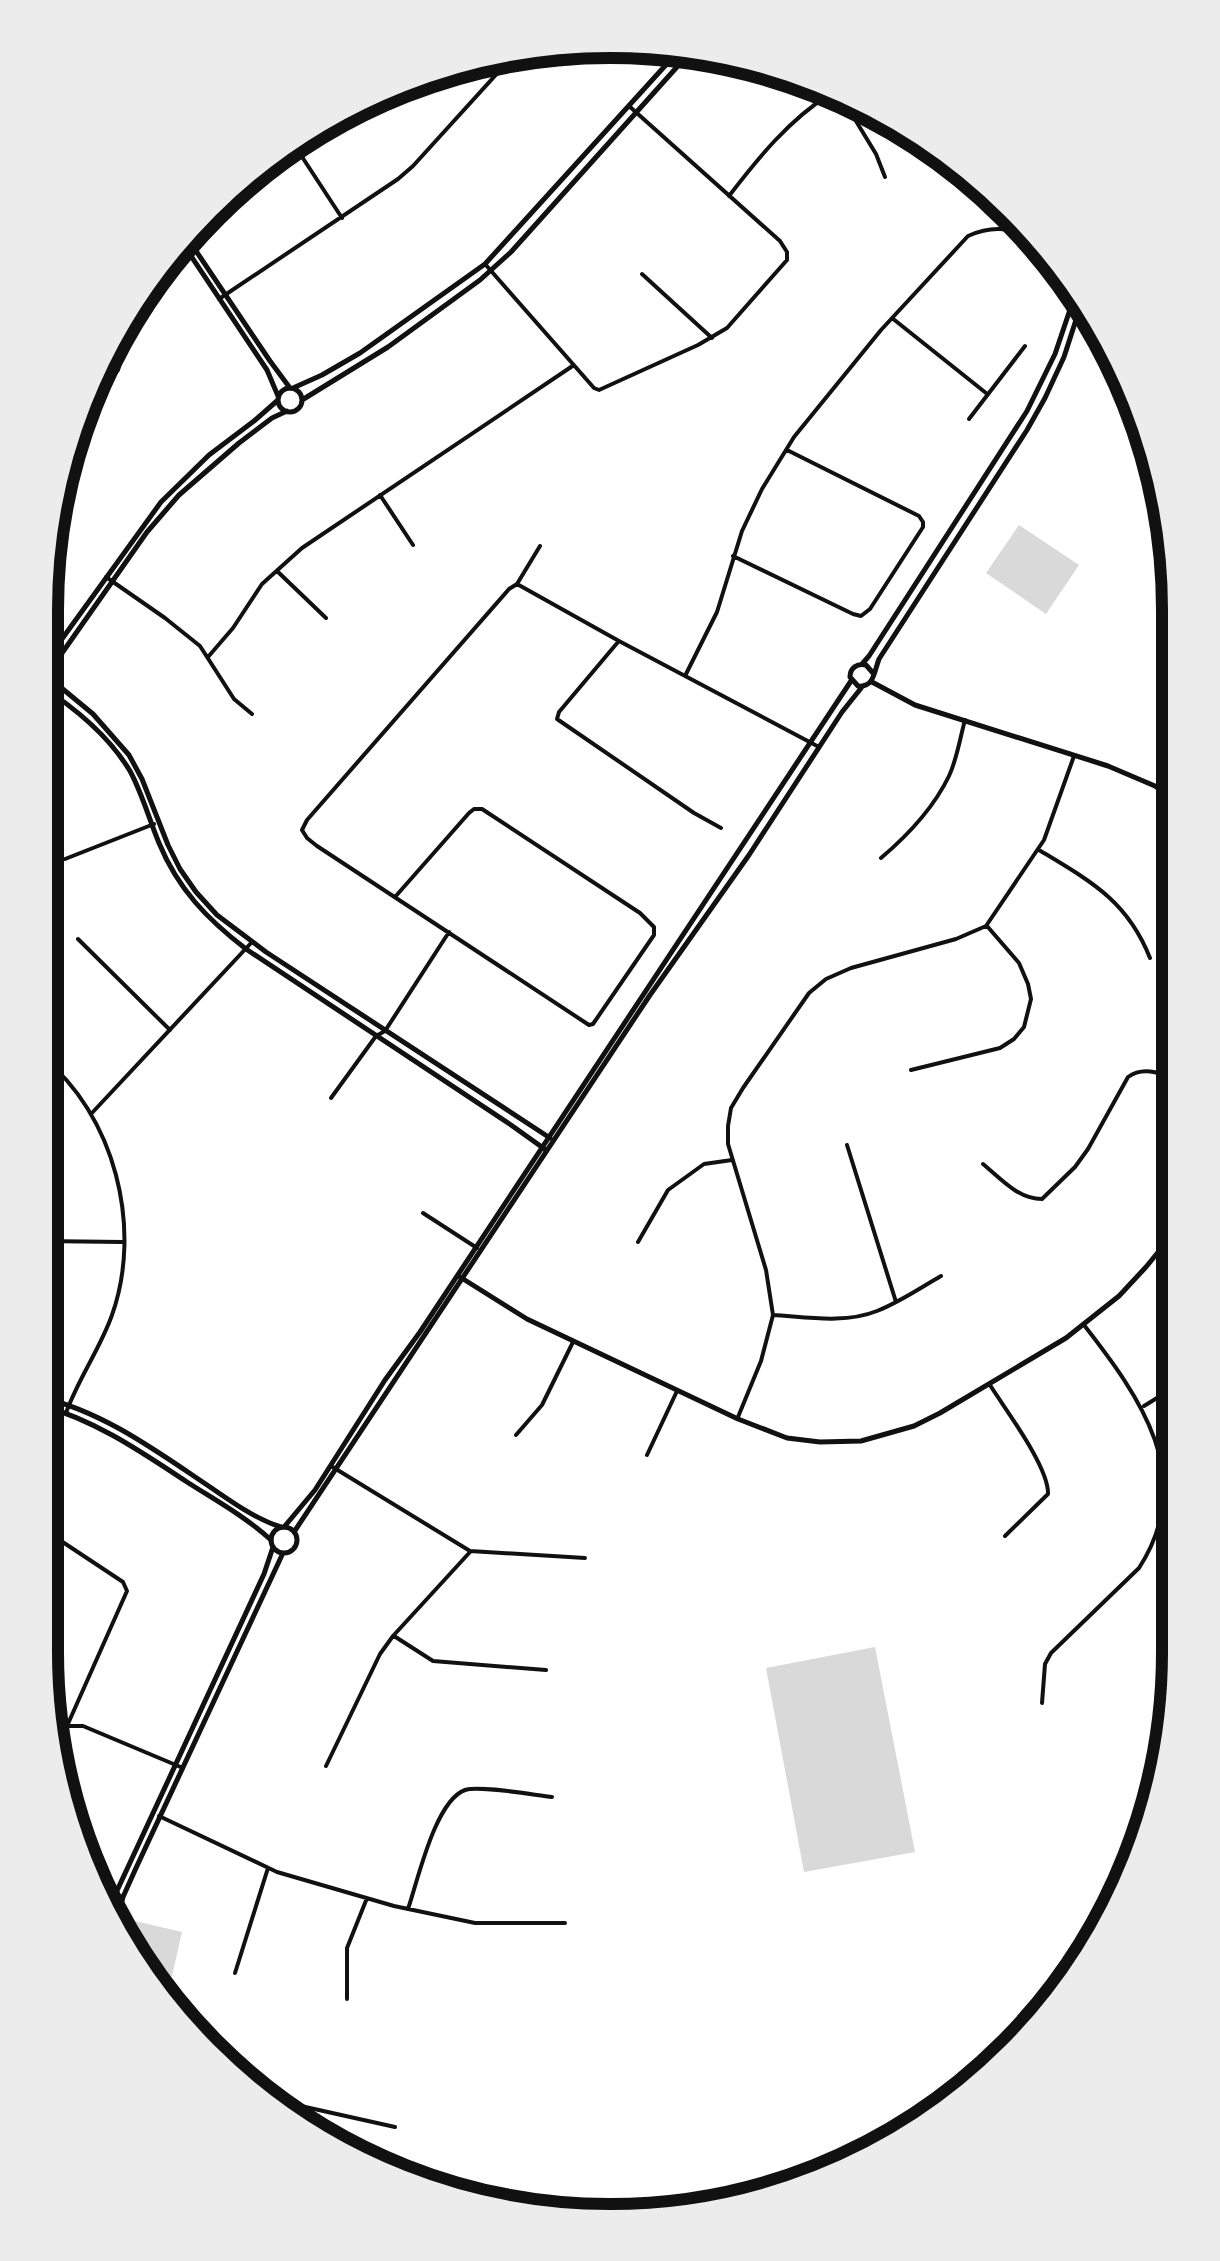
<svg xmlns="http://www.w3.org/2000/svg" width="1220" height="2261" font-family="'Times New Roman',serif">
<style>
.water{fill:#d9d9d9}
.lines{fill:none;stroke-linecap:round;stroke-linejoin:round}
.minor{stroke:#111;stroke-width:4}
.tertiary{stroke:#111;stroke-width:5}
.secondary{stroke:#111;stroke-width:5}
.rim{fill:none;stroke:#111;stroke-width:12}
</style>
<rect width="100%" height="100%" fill="#fff"/>
<path class="water" d="M1019 525 1079 565 1046 614 986 573Z
M875 1647 915 1852 804 1872 766 1668Z
M135 1921 182 1932 172 1976 143 1969 129 1944Z"/>
<g class="lines">
<path class="minor" d="M842 98 876 154 885 177
M293 143 342 218
M729 196C758 158 789 120 830 94
M485 264 594 388 599 390 698 345 727 328 787 260V252L780 241 629 106
M642 274 712 338
M219 299 398 179 413 166 513 56
M892 318 986 393
M82 407 118 370 120 363 109 343
M969 419 1025 346
M380 495 413 545
M733 556 853 614 861 616 870 609 923 527V522L919 516 787 450
M277 571 326 618
M106 577 165 618 200 646 234 699 252 714
M517 584 540 546
M618 642 559 712 557 719 694 813 721 828
M208 657 233 628 262 584 302 548 574 365
M686 674 717 612 742 531 762 489 794 437 881 330 968 236C993 225 1007 229 1033 235
M1039 850C1090 881 1127 900 1150 958
M881 858C907 836 934 807 949 776 957 759 960 738 965 720
M65 859 154 824
M395 897 469 813 474 809H482L640 913 654 927V935L593 1024 589 1025C499 965 408 906 317 846L307 838 302 830 307 820 509 589 517 584 619 641 819 747
M78 939 170 1030
M41 1056C115 1114 143 1228 112 1315 100 1349 78 1379 66 1413
M911 1070 1000 1048 1014 1039 1024 1027 1031 999 1028 984 1019 963 987 926
M331 1098 376 1036 385 1031 449 932
M91 1114 252 942
M847 1145 896 1302
M983 1164C1001 1179 1018 1199 1042 1199L1075 1167 1088 1149 1128 1077C1143 1066 1160 1073 1177 1079
M423 1213 477 1248
M40 1241 123 1242
M638 1242 668 1190 704 1164 732 1160
M773 1315C807 1317 844 1324 877 1311 900 1302 920 1288 941 1276
M990 1385C1005 1409 1049 1467 1048 1494L1005 1536
M1144 1406 1178 1385
M738 1417 761 1361 773 1315 766 1270 728 1144V1126L731 1108 743 1088 809 993 826 979 851 968 956 939 986 926 1044 840 1074 756
M516 1435 542 1405 573 1342
M647 1455 677 1391
M331 1466 470 1551 585 1558
M40 1527 123 1582 127 1591 67 1726
M394 1636 433 1661 546 1670
M1042 1703 1045 1664 1051 1653 1139 1568C1198 1477 1140 1397 1084 1325
M52 1726H83L183 1768
M326 1766 380 1654 393 1636 470 1552
M159 1816 277 1872 394 1906 475 1923H565
M101 1891 123 1897
M408 1909C418 1880 435 1801 465 1790 479 1785 534 1795 552 1797
M235 1973 268 1868
M347 1999V1948L367 1898
M265 2098 395 2127"/>
<path class="tertiary" d="M190 242 270 361 290 388
M185 247 267 370 278 396
M278 400a12 12 0 1 1 24 0a12 12 0 1 1-24 0Z
M293 388 322 375 360 353 485 264 684 45
M302 400 388 347 480 280 511 252 694 48
M41 668 161 502 209 455 254 421 278 400
M41 671 93 714 129 755 142 779 168 845 180 869 196 892 217 915 266 952 550 1138
M872 682 915 705 1108 766 1155 786 1176 799
M41 683 147 532 179 495 239 443 272 418 287 411
M41 686C75 708 109 736 130 771 142 793 149 819 159 843 178 889 207 919 246 949L511 1125 546 1150
M460 1277 527 1319 738 1419 787 1438 820 1442 861 1441 914 1426 940 1413 1066 1338 1119 1296 1146 1267 1177 1229
M40 1397C105 1412 159 1453 213 1489 235 1504 256 1519 281 1527
M40 1405C95 1420 140 1451 187 1482 215 1500 246 1517 271 1540"/>
<path class="secondary" d="M862 664 869 656 1027 411 1055 354 1078 286
M873 673 866 665C857 663 850 668 850 677L858 686C874 688 874 672 879 659L1027 430 1045 398 1064 357 1084 295
M284 1527 315 1490 385 1380 420 1332 851 681
M271 1540a13 13 0 1 1 26 0a13 13 0 1 1-26 0Z
M294 1532 650 995 749 855 842 712 862 687
M111 1910 115 1895 264 1574 273 1547
M117 1921 123 1897 136 1868 283 1553"/>
</g>
<path d="M0 0H1220V2261H0ZM610 58H610A552 552 0 0 1 1162 610V1652A552 552 0 0 1 610 2204H610A552 552 0 0 1 58 1652V610A552 552 0 0 1 610 58Z" fill="#ececec" fill-rule="evenodd"/>
<path class="rim" d="M610 58H610A552 552 0 0 1 1162 610V1652A552 552 0 0 1 610 2204H610A552 552 0 0 1 58 1652V610A552 552 0 0 1 610 58Z"/>
</svg>
